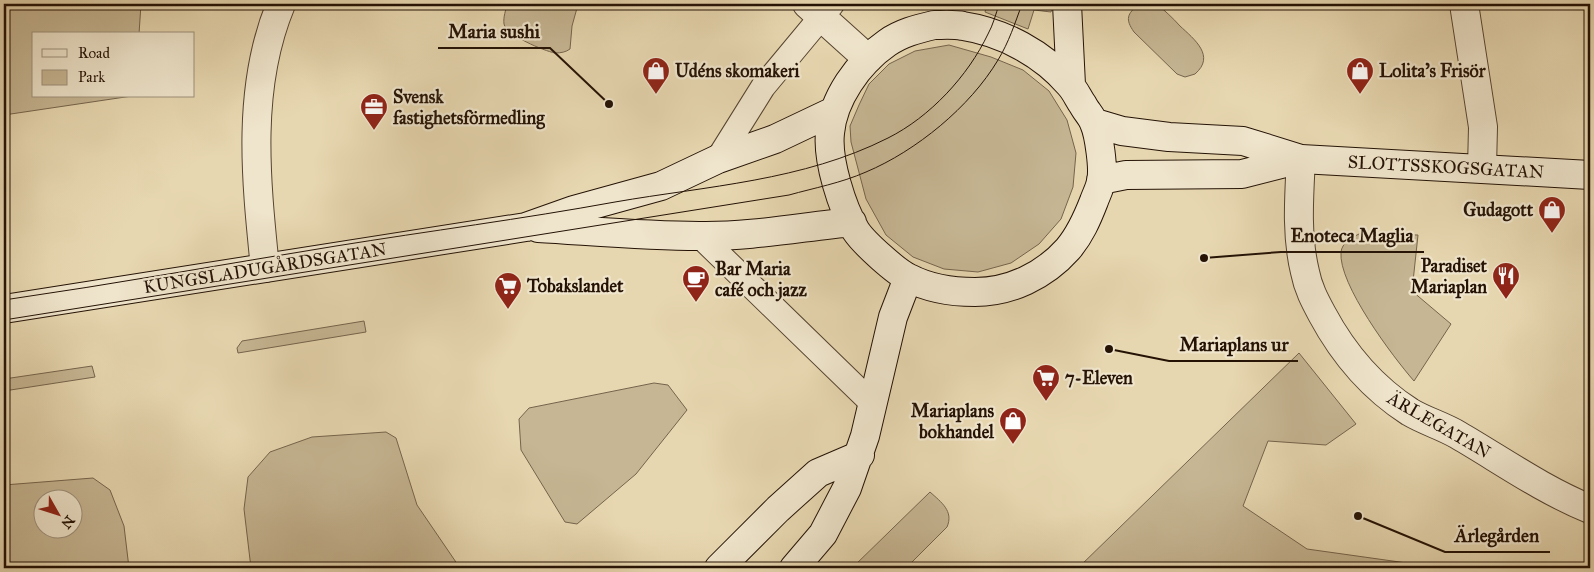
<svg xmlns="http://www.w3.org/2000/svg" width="1594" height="572" font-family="'IM FELL Great Primer',serif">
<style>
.green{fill:#c6b693;stroke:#75644c;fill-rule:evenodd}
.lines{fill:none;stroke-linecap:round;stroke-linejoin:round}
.lane-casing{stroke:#554330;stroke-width:26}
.street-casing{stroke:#554330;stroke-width:30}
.secondary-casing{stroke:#241205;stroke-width:30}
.lane{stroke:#efe5cc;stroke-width:24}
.street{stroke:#efe5cc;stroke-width:28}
.secondary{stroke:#efe5cc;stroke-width:28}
.tram{stroke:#241205;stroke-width:1}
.labels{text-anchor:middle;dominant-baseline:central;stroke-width:4.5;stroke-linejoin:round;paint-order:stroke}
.poi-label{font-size:18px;font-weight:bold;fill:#241205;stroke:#efe5cc;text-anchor:start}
.street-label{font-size:18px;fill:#241205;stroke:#efe5cc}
.leader{fill:none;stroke:#241205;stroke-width:2}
.callout-dot{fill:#241205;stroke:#efe5cc;stroke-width:2}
.callout-label{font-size:19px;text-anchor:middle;font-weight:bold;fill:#241205;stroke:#efe5cc;stroke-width:4.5;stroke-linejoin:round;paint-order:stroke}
</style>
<rect width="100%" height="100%" fill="#e7d7b0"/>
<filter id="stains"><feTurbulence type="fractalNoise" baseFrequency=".004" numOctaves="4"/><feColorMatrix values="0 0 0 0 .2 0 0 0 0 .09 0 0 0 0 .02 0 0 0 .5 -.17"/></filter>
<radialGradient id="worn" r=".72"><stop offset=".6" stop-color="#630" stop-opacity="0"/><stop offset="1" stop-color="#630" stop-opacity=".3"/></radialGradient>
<path class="green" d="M4 4H141L139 34H34V96H132L4 115Z
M507 4H573L577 8 572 26 570 49C566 52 561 53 555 53 544 51 506 35 504 24 503 17 506 10 507 4Z
M987 4H1053L1051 12 1034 10 1028 29 985 12Z
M1139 4H1157C1165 11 1173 18 1180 26 1194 39 1216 56 1195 74L1185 77 1177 74 1134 32C1125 19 1127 14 1139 4Z
M949 45 991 57 1023 70 1049 91 1067 120 1076 153 1073 187 1061 219 1039 244 1011 263 978 272 944 269 913 257 886 235 866 199 851 142 850 126 859 105 869 84 889 64 915 51Z
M1359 234 1418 235 1412 291 1451 324 1414 381C1393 357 1338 284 1341 252 1342 243 1351 238 1359 234Z
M364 321 366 332 238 353 237 348 242 341Z
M1299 353 1356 424 1326 445 1268 441 1243 506 1307 549 1421 565 1431 568H1078Z
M92 366 95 377 4 391V379Z
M654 383 668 385 687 410 636 474 577 524 565 522 521 450 519 419 529 408Z
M386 432 396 438 417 505 460 568H251L244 509 248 477 270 452 312 437Z
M93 478 110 490 124 526 129 568H4V485ZM42 500H72V530H42Z
M930 492C941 502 954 511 947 527L906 568H852Z"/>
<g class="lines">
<defs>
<path id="lane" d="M718 159 763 87 832 4
M700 236 873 404"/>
<path id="street" d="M807 4 868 59
M1464 4 1483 127 1482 168
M1301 159C1299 197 1296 235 1305 272 1308 288 1315 301 1322 314 1344 355 1371 387 1410 412 1425 421 1443 426 1458 435 1501 460 1543 490 1590 509
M265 268C256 180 246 88 281 4"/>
<path id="secondary" d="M1067 4 1071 85
M934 25C943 25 954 24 963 26 1003 32 1043 54 1069 84 1075 90 1078 98 1083 105 1086 111 1092 117 1094 123 1099 134 1104 169 1101 181 1100 188 1096 195 1094 201 1087 219 1080 235 1068 249 1044 276 1010 292 975 292 952 292 930 289 909 278 896 272 864 243 856 231 842 208 827 160 830 133 833 99 858 63 887 43 901 33 917 29 934 25Z
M1095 123 1122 131 1169 137 1243 141 1301 159 1590 175
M1101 180 1126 175 1242 174 1301 159
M538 228C591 231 645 236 699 236 750 237 801 227 852 222
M4 309 526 227 574 210 661 186 718 159 775 139 834 111
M719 568 778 509 818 473 860 455
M794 568 823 534 847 488 865 436 893 317 908 278"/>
</defs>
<use href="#lane" class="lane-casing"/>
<use href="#street" class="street-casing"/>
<use href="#secondary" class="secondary-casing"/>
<use href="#lane" class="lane"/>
<use href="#street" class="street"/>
<use href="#secondary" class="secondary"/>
<path class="tram" d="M4 300C115 284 225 264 336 246 429 231 522 219 615 202 707 186 803 181 888 138 930 117 968 76 988 34 993 25 996 14 999 4
M4 320 789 195C814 188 841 183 866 172 916 151 970 107 998 60 1009 42 1015 23 1022 4"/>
</g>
<defs>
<symbol id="shop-pin" viewBox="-11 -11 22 30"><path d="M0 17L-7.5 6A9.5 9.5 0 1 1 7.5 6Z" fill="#8f2418" stroke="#efe5cc"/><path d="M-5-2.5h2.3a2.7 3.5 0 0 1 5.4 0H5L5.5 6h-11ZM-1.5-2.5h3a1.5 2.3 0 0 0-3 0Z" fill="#fff"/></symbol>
<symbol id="office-pin" viewBox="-11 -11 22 30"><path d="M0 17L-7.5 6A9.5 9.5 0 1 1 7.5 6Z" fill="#8f2418" stroke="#efe5cc"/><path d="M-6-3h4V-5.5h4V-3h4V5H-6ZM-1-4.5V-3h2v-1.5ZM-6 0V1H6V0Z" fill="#fff"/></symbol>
<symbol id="restaurant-pin" viewBox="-11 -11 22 30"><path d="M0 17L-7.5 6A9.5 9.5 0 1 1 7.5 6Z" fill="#8f2418" stroke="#efe5cc"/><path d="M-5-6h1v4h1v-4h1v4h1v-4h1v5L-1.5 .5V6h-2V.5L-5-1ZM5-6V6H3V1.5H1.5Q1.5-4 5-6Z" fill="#fff"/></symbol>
<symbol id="cafe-pin" viewBox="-11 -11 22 30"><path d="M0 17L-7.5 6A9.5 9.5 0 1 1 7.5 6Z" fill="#8f2418" stroke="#efe5cc"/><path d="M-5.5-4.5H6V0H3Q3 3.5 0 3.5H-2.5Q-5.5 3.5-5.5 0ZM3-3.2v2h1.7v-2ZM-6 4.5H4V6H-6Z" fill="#fff"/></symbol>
<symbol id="supermarket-pin" viewBox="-11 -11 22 30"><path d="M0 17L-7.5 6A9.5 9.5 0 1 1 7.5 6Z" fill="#8f2418" stroke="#efe5cc"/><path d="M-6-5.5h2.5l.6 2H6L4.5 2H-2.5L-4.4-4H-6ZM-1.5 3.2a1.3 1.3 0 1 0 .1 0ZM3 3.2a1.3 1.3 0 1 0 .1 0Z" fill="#fff"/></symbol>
</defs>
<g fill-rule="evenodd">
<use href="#shop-pin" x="640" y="55" width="32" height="43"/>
<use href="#shop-pin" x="1344" y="55" width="32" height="43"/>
<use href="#office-pin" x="358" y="91" width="32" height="43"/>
<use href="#shop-pin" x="1536" y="194" width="32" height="43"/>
<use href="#restaurant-pin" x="1490" y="260" width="32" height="43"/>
<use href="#cafe-pin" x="680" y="263" width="32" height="43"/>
<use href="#supermarket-pin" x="492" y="270" width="32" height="43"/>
<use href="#supermarket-pin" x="1030" y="362" width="32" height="43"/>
<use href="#shop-pin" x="997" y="405" width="32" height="43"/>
</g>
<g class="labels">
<g class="poi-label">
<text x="675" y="71">Udéns skomakeri</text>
<text x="1379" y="71">Lolita's Frisör</text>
<text x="393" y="97">Svensk<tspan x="393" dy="21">fastighetsförmedling</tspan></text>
<text x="1533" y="210" text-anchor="end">Gudagott</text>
<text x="1487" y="266" text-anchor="end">Paradiset<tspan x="1487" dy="21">Mariaplan</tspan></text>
<text x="715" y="269">Bar Maria<tspan x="715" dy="21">café och jazz</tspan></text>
<text x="527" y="286">Tobakslandet</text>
<text x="1065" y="378">7-Eleven</text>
<text x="994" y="411" text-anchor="end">Mariaplans<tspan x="994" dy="21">bokhandel</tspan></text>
</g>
<g class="street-label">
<text transform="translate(1446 167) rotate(3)">SLOTTSSKOGSGATAN</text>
<text transform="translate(265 268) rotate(-9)">KUNGSLADUGÅRDSGATAN</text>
<text transform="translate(1439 425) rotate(30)">ÄRLEGATAN</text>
</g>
</g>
<path class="leader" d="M609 104L550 48H438M1204 258L1281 252H1424M1109 349L1169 361H1298M1358 516L1445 552H1550"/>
<g class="callout-dot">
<circle cx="609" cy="104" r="5"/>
<circle cx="1204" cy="258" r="5"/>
<circle cx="1109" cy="349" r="5"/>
<circle cx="1358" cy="516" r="5"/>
</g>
<g class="callout-label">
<text x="494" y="38">Maria sushi</text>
<text x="1352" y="242">Enoteca Maglia</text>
<text x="1234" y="351">Mariaplans ur</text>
<text x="1497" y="542">Ärlegården</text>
</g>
<rect width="1594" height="572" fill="none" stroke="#e7d7b0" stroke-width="20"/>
<rect x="5" y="5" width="1584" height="562" fill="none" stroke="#241205" stroke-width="2.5"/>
<rect x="10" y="10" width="1574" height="552" fill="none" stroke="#241205"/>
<rect x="32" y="32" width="162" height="65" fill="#efe5cc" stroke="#9e917c"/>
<rect x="42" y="49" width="25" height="8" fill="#efe5cc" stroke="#9e917c"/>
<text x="78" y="58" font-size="15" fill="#241205">Road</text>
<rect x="42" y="70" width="25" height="15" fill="#c6b693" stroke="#9e917c"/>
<text x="78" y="82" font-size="15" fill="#241205">Park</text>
<g transform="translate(58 514) rotate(129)"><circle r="24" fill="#efe5cc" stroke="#9e917c"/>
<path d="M0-4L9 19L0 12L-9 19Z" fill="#8f2418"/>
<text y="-8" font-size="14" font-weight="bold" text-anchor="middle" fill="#241205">N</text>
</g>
<rect width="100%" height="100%" filter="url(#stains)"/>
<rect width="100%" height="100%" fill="url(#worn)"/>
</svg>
